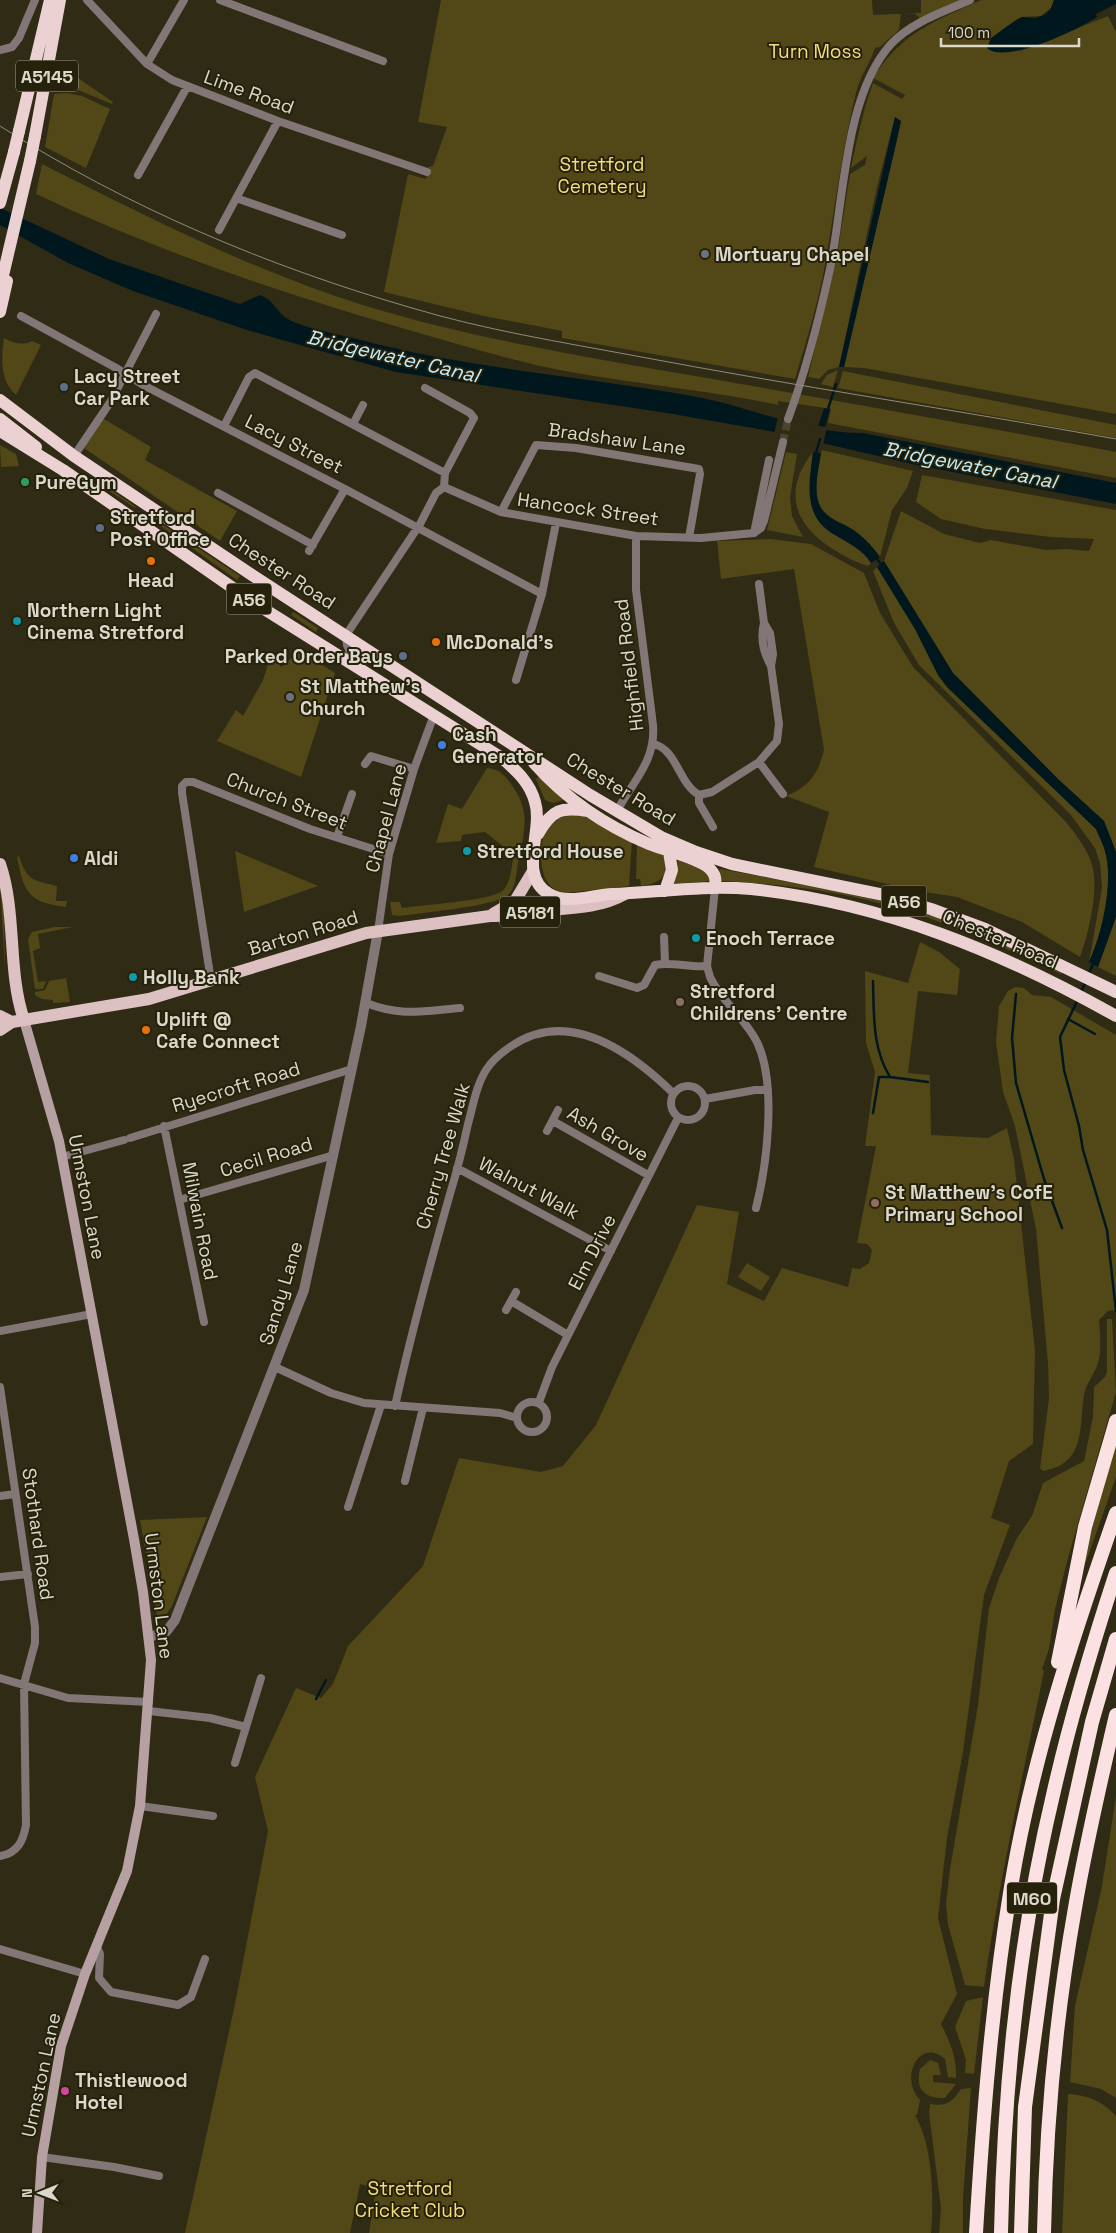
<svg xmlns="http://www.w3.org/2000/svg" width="1116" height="2233" font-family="'Space Grotesk',sans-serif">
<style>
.green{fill:#514717}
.water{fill:#00171e}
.pier{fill:#302b14}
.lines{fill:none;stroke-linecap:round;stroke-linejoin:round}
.stream{stroke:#00171e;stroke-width:2.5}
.minor-tunnel{stroke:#4a452f;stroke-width:8;stroke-dasharray:8 4;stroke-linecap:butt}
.minor{stroke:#837676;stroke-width:8}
.tertiary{stroke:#837676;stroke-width:10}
.secondary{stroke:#b6a0a1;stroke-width:10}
.primary{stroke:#ddc1c2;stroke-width:12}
.trunk{stroke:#ecd1d2;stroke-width:12}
.motorway{stroke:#fce1e2;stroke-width:14}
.tram{stroke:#908c7a;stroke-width:1}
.trunk-bridge{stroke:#ecd1d2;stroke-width:12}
.worship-dot{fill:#6b7280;stroke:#26210b;stroke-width:2}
.service-dot{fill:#5c6f8a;stroke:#26210b;stroke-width:2}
.leisure-dot{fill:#2e9e5b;stroke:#26210b;stroke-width:2}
.food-dot{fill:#e8710a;stroke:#26210b;stroke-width:2}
.culture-dot{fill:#0f9aa8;stroke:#26210b;stroke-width:2}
.shop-dot{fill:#3f7fe0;stroke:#26210b;stroke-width:2}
.education-dot{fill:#8d6e63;stroke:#26210b;stroke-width:2}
.hotel-dot{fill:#d1479c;stroke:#26210b;stroke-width:2}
.labels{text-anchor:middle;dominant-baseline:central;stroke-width:4;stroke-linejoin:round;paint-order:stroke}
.shield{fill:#26210b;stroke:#a4a191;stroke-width:1}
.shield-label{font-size:18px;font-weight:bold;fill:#dad8ca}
.park-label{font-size:19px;fill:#f3de7b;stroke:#26210b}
.street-label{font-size:19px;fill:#dad8ca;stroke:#26210b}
.poi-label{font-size:19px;font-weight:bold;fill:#dad8ca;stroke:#26210b;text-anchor:start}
.water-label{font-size:20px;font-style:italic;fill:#c1edfa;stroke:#26210b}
</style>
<rect width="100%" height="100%" fill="#302b14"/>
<path class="green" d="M441 0H872L873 15 921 13V0H963L922 20 914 13 901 14 899 30 880 47 875 48C870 64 860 76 856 93 842 150 835 208 825 265 818 304 806 342 795 379L562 338V331L484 316 384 292 408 174 426 179 428 167 433 166 447 127 418 122Z
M981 0H1054L1051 8 1041 16 1022 17 1000 31 1020 51 1108 16 1116 32V414L864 368 844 367 901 122 895 117 877 187 839 367 828 370 819 379 808 377 837 256 850 174 865 165 867 156 851 168C857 139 863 111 873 83L902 99 905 95 873 78C901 33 935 21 981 0Z
M59 65 113 102 112 104 78 90 55 88Z
M67 93 82 96 110 109 86 168 45 147 54 94Z
M42 164C148 217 253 271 366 306 478 340 592 358 707 378 843 402 980 426 1116 452V478L828 423 831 409 778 401V405C699 388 618 383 540 366 497 356 454 343 412 331 283 294 157 251 36 194Z
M4 338C13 343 23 346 32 341L41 345 16 395C0 381 1 359 4 338Z
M838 370 833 387 821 384 827 375Z
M843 371 1116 425V438L838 388Z
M104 419 151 447 145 460 237 511 220 541 84 448 99 421Z
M0 445 16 454 19 466 1 467Z
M822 450 913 471 907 488 892 510 880 557C872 546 864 537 852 530 845 525 835 522 828 517 810 503 817 468 822 450Z
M786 452 797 454 790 497 792 516 803 537 767 530Z
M813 452C810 479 805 516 832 533 847 543 861 548 871 563L868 566C857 563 846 557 836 551 795 527 781 492 813 452Z
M922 475 1116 510V852L1104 821 1059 780 953 673 884 561 901 511 944 534 980 543 991 540 1046 550 1067 549 1089 551 1094 539 1050 537 985 529 941 519 916 502Z
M100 482 136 507 135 508 99 484Z
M157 521 240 576 237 580 155 522Z
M770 539 811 544 864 573 880 613 913 667 1065 821C1075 833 1084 845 1090 859 1101 884 1089 932 1080 957L1022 922 957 897 918 891 814 867 829 812 786 796C809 787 818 774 824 750L794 569 721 579 717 541Z
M877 567 915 629 938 675 947 687 1096 829C1099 836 1103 844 1105 851 1114 881 1102 935 1089 962L1102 888 1100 863 1095 848 1070 814 919 665 894 623 873 571Z
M293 612 318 628 316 632 291 615Z
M272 651 281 667 300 651 335 673 301 777 217 741 236 710 243 716 263 680Z
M487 768C499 769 504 774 511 784 532 812 524 832 518 863 516 874 516 888 508 895 496 906 420 913 400 916L392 915 390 902H400L402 908C421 905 490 901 502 891 510 885 513 864 513 854L485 832 462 835 461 841 436 843 448 804 462 809Z
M538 777 540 778 567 799 553 803 545 800 536 779Z
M580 814 632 840 629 886 565 893C558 891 552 889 548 883 537 868 538 826 557 817 563 814 573 815 580 814Z
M637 844 662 854C674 874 659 884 641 886L640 879H636Z
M235 851 311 883 318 886 244 912Z
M19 856C27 882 34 880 57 886L56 901H67L66 907C28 902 24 893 17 857Z
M678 860 707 871 712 881 674 884Z
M721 869C795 883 869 895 940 918 983 932 1023 953 1063 972L1061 974C987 938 910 906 828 892 793 886 757 883 722 881L718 871Z
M0 882 4 908 5 971Z
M1116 917V976L1098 967Z
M55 927H73L38 934 40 948 33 951 38 982 46 981 43 989H35L28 939 32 932Z
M920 942 939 952 960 969 957 995 918 991 908 1073 930 1075 931 1135 988 1138 1007 1128 1014 1159 1035 1350 1033 1444 1009 1461 991 1518 1010 1525 984 1595 963 1752 947 1838 938 1918 957 1994 941 2024C950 2042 957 2058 956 2078L948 2077 945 2059C919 2036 899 2079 920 2100L917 2115H915C933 2146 934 2198 931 2233H369L376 2188 360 2184 350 2233H185L235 2004 268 1831 255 1777 296 1688 321 1698 333 1684 348 1646 423 1566 459 1458 541 1472 563 1466 596 1425 697 1205 739 1212 727 1284 764 1301 782 1268 848 1287 852 1268 860 1269 869 1263 872 1250 867 1244 857 1243 876 1146H865L875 1072 866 1043 865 971 908 983Z
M66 978 70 1002 53 1003V1000L42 999 35 995V992L45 990 49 981Z
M1015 987 1024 988 1032 995 1051 997 1116 1035V1310L1108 1311 1099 1320C1100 1334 1102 1350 1098 1363 1095 1374 1086 1383 1084 1395 1079 1428 1086 1464 1043 1471L1040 1468 1049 1399 1048 1364 1036 1229 1015 1126 1003 1092 996 1042 999 1006 1008 991Z
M747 1263 770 1277 761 1291 738 1277Z
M1107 1319H1112L1116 1392 1068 1558 1055 1609 1049 1649 1042 1669 1044 1671C1023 1776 999 1881 984 1987L965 1985 948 1925 946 1904 950 1869 978 1705 989 1608 999 1578 1017 1538 1032 1516 1043 1483 1084 1461 1093 1417 1094 1387 1105 1377 1107 1372Z
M1116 1442V1477L1086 1562 1083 1561Z
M207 1517 172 1606 166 1615H157L140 1520Z
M1116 1796V2098L1101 2089 1070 2082 1075 2006 1102 1886Z
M983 1997 974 2074 965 2073 966 2060 955 2027 966 2001Z
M930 2060 938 2063 941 2075H933V2082L956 2084 945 2098C924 2099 915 2089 920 2069Z
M971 2088 963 2198V2233H939L941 2208 929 2113 930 2104C947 2107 952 2102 961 2089Z
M1068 2094C1087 2095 1103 2101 1116 2116V2233H1062Z"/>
<path class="water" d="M1054 0H1116V4L1096 14 1097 17C1079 29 1005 65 987 48L991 38 1016 20 1022 17 1036 18 1046 14 1051 8Z
M895 117 901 121 895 148 844 367H839Z
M0 208 109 259 240 304 260 295C275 301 276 312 288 319 300 327 341 335 357 339 468 369 584 376 697 397 752 407 806 434 863 433L1116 483V504L912 464 775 432 667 413 396 372 250 331 133 291 68 263 0 225Z
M824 408 830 409 825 428 818 427Z
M813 452 821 453C819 467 815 482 817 496 820 517 837 520 852 529 864 537 872 546 880 557L871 563C862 549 849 543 835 535 802 517 809 483 813 452Z
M884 561 953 673 1059 780 1104 821 1116 852V917L1098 967 1089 962C1102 935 1114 881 1105 851 1103 844 1099 836 1096 829L947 687 938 675 915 629 877 567Z"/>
<path class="pier" d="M778 417 794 422 827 427 823 445 774 434Z"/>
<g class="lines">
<path class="stream" d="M827 412 836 384
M816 453 820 439
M875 556 882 566
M1089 973 1094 962
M873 981C874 1014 872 1048 890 1077L928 1082
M1081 992 1086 981
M1016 994 1012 1038 1016 1083 1044 1179 1062 1228
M1078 999 1060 1037 1064 1070 1079 1126 1083 1150 1107 1230 1116 1311
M1068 1019 1095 1034
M873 1113 879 1077H890
M316 1699 326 1680"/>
<path class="minor-tunnel" d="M783 442 788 419"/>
<path class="minor" d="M87 0 147 64 172 80 278 121 427 172
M220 0 383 61
M0 50 12 47 19 38 35 0
M147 64 184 0
M138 175 187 87
M236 198 342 235
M219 230 278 121
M21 316 118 369 143 385 345 489 542 594
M425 388 470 413 474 418 445 473 444 487
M788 419C806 371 819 319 830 269 844 202 844 96 891 44 912 22 943 12 970 0
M353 424 363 405
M224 426 249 377 255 373 445 473
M74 456 111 401 156 314
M444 487 501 512 636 536 701 538 754 533 761 528 764 521 783 442
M218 493 313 545
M501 512 536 445 576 448 699 469 700 474 689 538
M754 533 769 460
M309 551 345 489
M764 623C760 639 763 652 771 666
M356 665 347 645 346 635 420 524 436 493 444 487
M516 680 542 594 556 523
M654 744C677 750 679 784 699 795
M759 762 783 794
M365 764 371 756 414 769
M699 795 712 792 759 762 777 741 779 724 771 666 773 654 770 633 764 623 759 584
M699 795V803L713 827
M617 811C633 781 656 761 653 725L636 590V536
M337 837 352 794
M715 888 707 966 710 977C722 1002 745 1018 757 1042 777 1084 767 1165 756 1208
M378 931 389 854 414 769 434 715
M664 937 665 963
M599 976 637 988 644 985 655 965C672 961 689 968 707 966
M211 981 182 793V786L186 782H193L310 829 389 854
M366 1003C402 1017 423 1011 460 1008
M671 1103a17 17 0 1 1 34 0a17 17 0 1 1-34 0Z
M705 1099 755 1090H768
M553 1121 648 1175
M164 1126 204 1322
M547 1131 558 1110
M130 1138 352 1069
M62 1157 124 1140
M457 1168 611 1251
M179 1200 334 1155
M511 1301 568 1335
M506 1310 516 1292
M0 1331 92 1314
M275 1367 331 1393 364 1403 500 1413 517 1418
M0 1387 35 1627V1643L24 1684 26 1825C23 1841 18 1853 0 1856
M517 1417a15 15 0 1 1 30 0a15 15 0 1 1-30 0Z
M539 1402 552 1367 678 1118
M395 1406C411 1334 430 1264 450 1194 457 1171 463 1147 468 1124 473 1106 476 1086 486 1070 493 1059 502 1052 513 1045 570 1008 632 1053 673 1093
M405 1481 423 1408
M0 1496 15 1494
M348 1507 381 1405
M0 1577 28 1574
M0 1678 68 1698 149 1702
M149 1711 210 1718 246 1727
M235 1763 261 1678
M140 1806 213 1816
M97 1947 100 1954 99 1978 111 1992 178 2005 191 1997 205 1959
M0 1949 85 1974
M42 2157 114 2167 159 2176"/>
<path class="tertiary" d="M149 1637 166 1632 175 1620 304 1290 361 1026 378 931"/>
<path class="secondary" d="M24 1020 59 1141 134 1539 143 1592 151 1660 140 1806 127 1871 85 1974 61 2046 42 2157 37 2233"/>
<path class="primary" d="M0 864C17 914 7 970 24 1020
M493 914 515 901 533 871
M0 1016 12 1022
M0 1030 12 1022 149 999 366 933 490 916C507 917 521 913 537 911 567 908 598 909 625 894"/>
<path class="trunk" d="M19 131 50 0
M35 136 60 0
M0 203 14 152
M0 288 30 161
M0 312 7 281
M0 400 74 456 252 575 590 795 661 837 696 852 732 864 884 895 931 909 985 929 1116 992
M0 419 36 447
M0 431 63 470 256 604 502 758C517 771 530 783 535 802 544 831 517 875 549 894 567 905 592 895 612 894 658 892 705 885 751 889 883 903 1002 952 1116 1016
M534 763C565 798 606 826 649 844 666 851 696 857 709 868 716 874 716 880 715 888
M538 834C552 809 561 807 588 811
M665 891 672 870 669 852"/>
<path class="motorway" d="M1058 1662 1085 1527 1116 1421
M976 2233C983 2117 992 2002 1011 1887 1032 1759 1073 1636 1116 1513
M1001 2233C1004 2086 1019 1938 1053 1795 1070 1720 1092 1646 1116 1573
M1021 2233 1025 2107 1053 1899 1092 1722 1116 1639
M1044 2233C1046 2124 1056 2015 1075 1908 1086 1843 1101 1779 1116 1715"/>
<path class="tram" d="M0 126C127 207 267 266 412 308 485 330 561 342 636 356 795 386 956 410 1116 439"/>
<path class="trunk-bridge" d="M14 152 19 131
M30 161 35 136"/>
</g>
<g class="worship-dot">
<circle cx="705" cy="254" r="5"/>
<circle cx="290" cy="697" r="5"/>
</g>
<g class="service-dot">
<circle cx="64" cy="387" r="5"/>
<circle cx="100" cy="528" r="5"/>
<circle cx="403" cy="656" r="5"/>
</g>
<circle class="leisure-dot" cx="25" cy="482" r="5"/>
<g class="food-dot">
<circle cx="151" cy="561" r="5"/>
<circle cx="436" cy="642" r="5"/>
<circle cx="146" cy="1030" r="5"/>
</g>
<g class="culture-dot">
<circle cx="17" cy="621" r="5"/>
<circle cx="467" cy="851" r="5"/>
<circle cx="696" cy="938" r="5"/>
<circle cx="133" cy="977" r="5"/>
</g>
<g class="shop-dot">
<circle cx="442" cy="745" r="5"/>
<circle cx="74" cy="858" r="5"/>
</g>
<g class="education-dot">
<circle cx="680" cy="1002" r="5"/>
<circle cx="875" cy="1203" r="5"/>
</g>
<circle class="hotel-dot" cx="65" cy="2091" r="5"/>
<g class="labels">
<g class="shield">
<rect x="16" y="60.5" width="62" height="31" rx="4"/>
<rect x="226.5" y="583.5" width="45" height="31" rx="4"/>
<rect x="881.5" y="885.5" width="45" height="31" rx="4"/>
<rect x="500" y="896.5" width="60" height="31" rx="4"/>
<rect x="1007" y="1882.5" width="50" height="31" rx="4"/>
</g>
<g class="shield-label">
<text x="47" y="76">A5145</text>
<text x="249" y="599">A56</text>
<text x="904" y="901">A56</text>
<text x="530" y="912">A5181</text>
<text x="1032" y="1898">M60</text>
</g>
<g class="park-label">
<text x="815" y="51">Turn Moss</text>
<text x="602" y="164">Stretford<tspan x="602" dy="22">Cemetery</tspan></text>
<text x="410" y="2188">Stretford<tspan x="410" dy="22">Cricket Club</tspan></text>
</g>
<g class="street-label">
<text transform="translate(249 92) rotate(20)">Lime Road</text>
<text transform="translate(617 439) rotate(8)">Bradshaw Lane</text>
<text transform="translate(294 444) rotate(27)">Lacy Street</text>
<text transform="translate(588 509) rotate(8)">Hancock Street</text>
<text transform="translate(282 571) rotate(33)">Chester Road</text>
<text transform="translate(629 665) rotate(-97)">Highfield Road</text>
<text transform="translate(621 789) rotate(31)">Chester Road</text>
<text transform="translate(287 801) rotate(21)">Church Street</text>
<text transform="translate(386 818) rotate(-75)">Chapel Lane</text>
<text transform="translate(303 933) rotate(-17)">Barton Road</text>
<text transform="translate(1000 939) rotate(23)">Chester Road</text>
<text transform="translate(236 1087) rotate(-17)">Ryecroft Road</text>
<text transform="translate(608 1134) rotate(30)">Ash Grove</text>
<text transform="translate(443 1156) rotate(-74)">Cherry Tree Walk</text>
<text transform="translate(266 1157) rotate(-17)">Cecil Road</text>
<text transform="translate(529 1188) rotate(28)">Walnut Walk</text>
<text transform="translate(87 1197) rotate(79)">Urmston Lane</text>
<text transform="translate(200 1221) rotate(79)">Milwain Road</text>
<text transform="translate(592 1252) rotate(-63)">Elm Drive</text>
<text transform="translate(281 1293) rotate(-73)">Sandy Lane</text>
<text transform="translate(38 1534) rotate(82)">Stothard Road</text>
<text transform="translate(159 1596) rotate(83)">Urmston Lane</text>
<text transform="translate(41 2075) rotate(-78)">Urmston Lane</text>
</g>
<g class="poi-label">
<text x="715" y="254">Mortuary Chapel</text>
<text x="74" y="376">Lacy Street<tspan x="74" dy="22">Car Park</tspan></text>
<text x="35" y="482">PureGym</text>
<text x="110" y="517">Stretford<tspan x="110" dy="22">Post Office</tspan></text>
<text x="151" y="580" text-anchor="middle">Head</text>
<text x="27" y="610">Northern Light<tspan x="27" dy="22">Cinema Stretford</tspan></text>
<text x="446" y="642">McDonald's</text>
<text x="393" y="656" text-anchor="end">Parked Order Bays</text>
<text x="300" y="686">St Matthew's<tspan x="300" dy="22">Church</tspan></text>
<text x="452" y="734">Cash<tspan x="452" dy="22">Generator</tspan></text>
<text x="477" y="851">Stretford House</text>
<text x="84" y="858">Aldi</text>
<text x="706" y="938">Enoch Terrace</text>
<text x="143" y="977">Holly Bank</text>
<text x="690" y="991">Stretford<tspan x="690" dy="22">Childrens' Centre</tspan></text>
<text x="156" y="1019">Uplift @<tspan x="156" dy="22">Cafe Connect</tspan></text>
<text x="885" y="1192">St Matthew's CofE<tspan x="885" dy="22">Primary School</tspan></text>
<text x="75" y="2080">Thistlewood<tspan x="75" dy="22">Hotel</tspan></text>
</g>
<g class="water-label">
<text transform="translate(393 356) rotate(13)">Bridgewater Canal</text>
<text transform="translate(970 465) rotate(11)">Bridgewater Canal</text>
</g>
</g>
<g transform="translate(40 2193) rotate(269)" stroke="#26210b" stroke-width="4" paint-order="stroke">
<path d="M0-4L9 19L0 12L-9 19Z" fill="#dad8ca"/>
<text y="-8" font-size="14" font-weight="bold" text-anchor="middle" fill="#dad8ca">N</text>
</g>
<path d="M941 38v8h138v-8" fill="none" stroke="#dad8ca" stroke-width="2.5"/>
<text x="948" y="38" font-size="15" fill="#dad8ca" stroke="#26210b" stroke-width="4" paint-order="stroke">100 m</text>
</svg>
